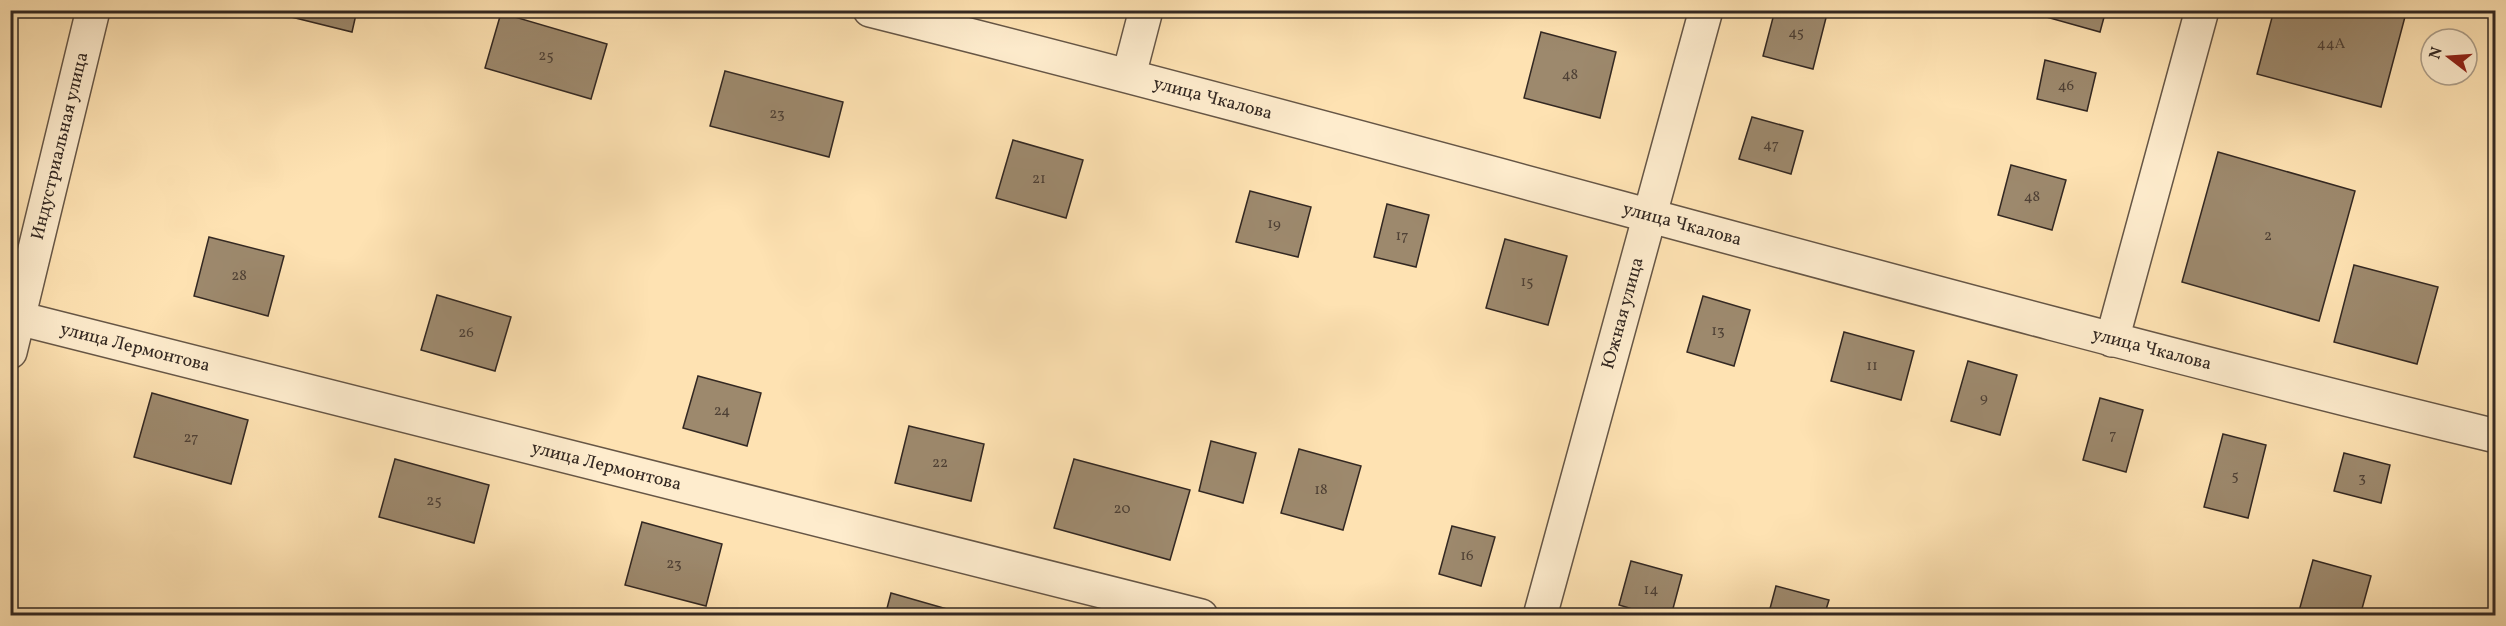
<svg xmlns="http://www.w3.org/2000/svg" width="2506" height="626" font-family="Vollkorn,serif">
<style>
.building{fill:#9d896d;stroke:#332822;stroke-width:1.5}
.lines{fill:none;stroke-linecap:round;stroke-linejoin:round}
.minor-casing{stroke:#665646;stroke-width:36}
.minor{stroke:#feeccd;stroke-width:33}
.labels{text-anchor:middle;dominant-baseline:central;stroke-width:5;stroke-linejoin:round;paint-order:stroke}
.number-label{font-size:15px;fill:#4e4035}
.street-label{font-size:18px;fill:#332822;stroke:#feeccd}
</style>
<rect width="100%" height="100%" fill="#fee2b2"/>
<filter id="stains"><feTurbulence type="fractalNoise" baseFrequency=".00333" numOctaves="4"/><feColorMatrix values="0 0 0 0 .2 0 0 0 0 .09 0 0 0 0 .02 0 0 0 .5 -.17"/></filter>
<radialGradient id="worn" r=".72"><stop offset=".6" stop-color="#630" stop-opacity="0"/><stop offset="1" stop-color="#630" stop-opacity=".3"/></radialGradient>
<path class="building" d="M263 10H357L352 32Z
M1775 10H1828L1813 69 1763 56Z
M2021 10H2106L2100 32Z
M2274 10H2396L2406 13 2381 107 2257 74Z
M501 13 607 44 591 99 485 68Z
M1541 32 1616 52 1600 118 1524 98Z
M2045 60 2096 73 2087 111 2037 99Z
M725 71 843 102 829 157 710 126Z
M1752 117 1803 131 1791 174 1739 159Z
M1013 140 1083 160 1066 218 996 198Z
M2218 152 2355 191 2319 321 2182 282Z
M2011 165 2066 180 2052 230 1998 215Z
M1250 191 1311 207 1298 257 1236 242Z
M1387 204 1429 215 1416 267 1374 257Z
M209 237 284 256 268 316 194 296Z
M1505 239 1567 256 1548 325 1486 308Z
M2354 265 2438 287 2417 364 2334 342Z
M437 295 511 317 495 371 421 350Z
M1703 296 1750 310 1734 366 1687 352Z
M1844 332 1914 351 1901 400 1831 381Z
M1968 361 2017 375 2000 435 1951 421Z
M698 376 761 393 747 446 683 428Z
M152 393 248 420 231 484 134 457Z
M2100 398 2143 410 2126 472 2083 460Z
M909 426 984 444 971 501 895 483Z
M2223 434 2266 445 2248 518 2204 507Z
M1211 441 1256 453 1243 503 1199 491Z
M1299 449 1361 466 1343 530 1281 513Z
M2344 453 2390 465 2381 503 2334 491Z
M395 459 489 485 474 543 379 517Z
M1074 459 1190 490 1170 560 1054 528Z
M642 522 722 544 706 606 625 585Z
M1452 526 1495 537 1481 586 1439 574Z
M2313 560 2371 576 2360 616H2314L2299 611Z
M1631 561 1682 575 1671 616H1656L1619 605Z
M1776 586 1829 600 1824 616H1768Z
M891 593 961 613 960 616H885Z
M1883 609 1908 616H1882Z"/>
<g class="lines">
<defs>
<g id="minor">
<path id="s1" d="M870 10C1413 146 1951 304 2496 436"/>
<path d="M1129 75 1146 10"/>
<path id="s2" d="M10 316 1201 616"/>
<path d="M2112 340 2202 10"/>
<path id="s3" d="M10 352 93 10"/>
<path id="s4" d="M1540 616 1706 10"/>
</g>
</defs>
<use href="#minor" class="minor-casing"/>
<use href="#minor" class="minor"/>
</g>
<g class="labels">
<g class="number-label">
<text x="1796" y="33">45</text>
<text x="2331" y="44">44А</text>
<text x="546" y="56">25</text>
<text x="1570" y="75">48</text>
<text x="2066" y="86">46</text>
<text x="777" y="114">23</text>
<text x="1771" y="145">47</text>
<text x="1039" y="179">21</text>
<text x="2032" y="197">48</text>
<text x="1274" y="224">19</text>
<text x="1402" y="236">17</text>
<text x="2268" y="236">2</text>
<text x="239" y="276">28</text>
<text x="1527" y="282">15</text>
<text x="1718" y="331">13</text>
<text x="466" y="333">26</text>
<text x="1872" y="366">11</text>
<text x="1984" y="398">9</text>
<text x="722" y="411">24</text>
<text x="2113" y="435">7</text>
<text x="191" y="438">27</text>
<text x="940" y="463">22</text>
<text x="2235" y="476">5</text>
<text x="2362" y="478">3</text>
<text x="1321" y="490">18</text>
<text x="434" y="501">25</text>
<text x="1122" y="509">20</text>
<text x="1467" y="556">16</text>
<text x="674" y="564">23</text>
<text x="1651" y="590">14</text>
</g>
<g class="street-label">
<text stroke="none"><textPath href="#s1" startOffset="354">улица Чкалова</textPath></text>
<text stroke="none"><textPath href="#s3" startOffset="212">Индустриальная улица</textPath></text>
<text stroke="none"><textPath href="#s1" startOffset="840">улица Чкалова</textPath></text>
<text stroke="none"><textPath href="#s4" startOffset="314">Южная улица</textPath></text>
<text stroke="none"><textPath href="#s2" startOffset="129">улица Лермонтова</textPath></text>
<text stroke="none"><textPath href="#s1" startOffset="1326">улица Чкалова</textPath></text>
<text stroke="none"><textPath href="#s2" startOffset="615">улица Лермонтова</textPath></text>
</g>
</g>
<rect width="2506" height="626" fill="none" stroke="#fee2b2" stroke-width="36"/>
<rect x="12" y="12" width="2482" height="602" fill="none" stroke="#332822" stroke-width="3"/>
<rect x="18" y="18" width="2470" height="590" fill="none" stroke="#332822" stroke-width="1.5"/>
<g transform="translate(2449 57) rotate(287)"><circle r="28" fill="#feeccd" stroke="#ad9e89" stroke-width="1.5"/>
<path d="M0-4.5L10 22L0 15L-10 22Z" fill="#8f2418"/>
<text y="-9" font-size="16" font-weight="bold" text-anchor="middle" fill="#332822">N</text>
</g>
<rect width="100%" height="100%" filter="url(#stains)"/>
<rect width="100%" height="100%" fill="url(#worn)"/>
</svg>
